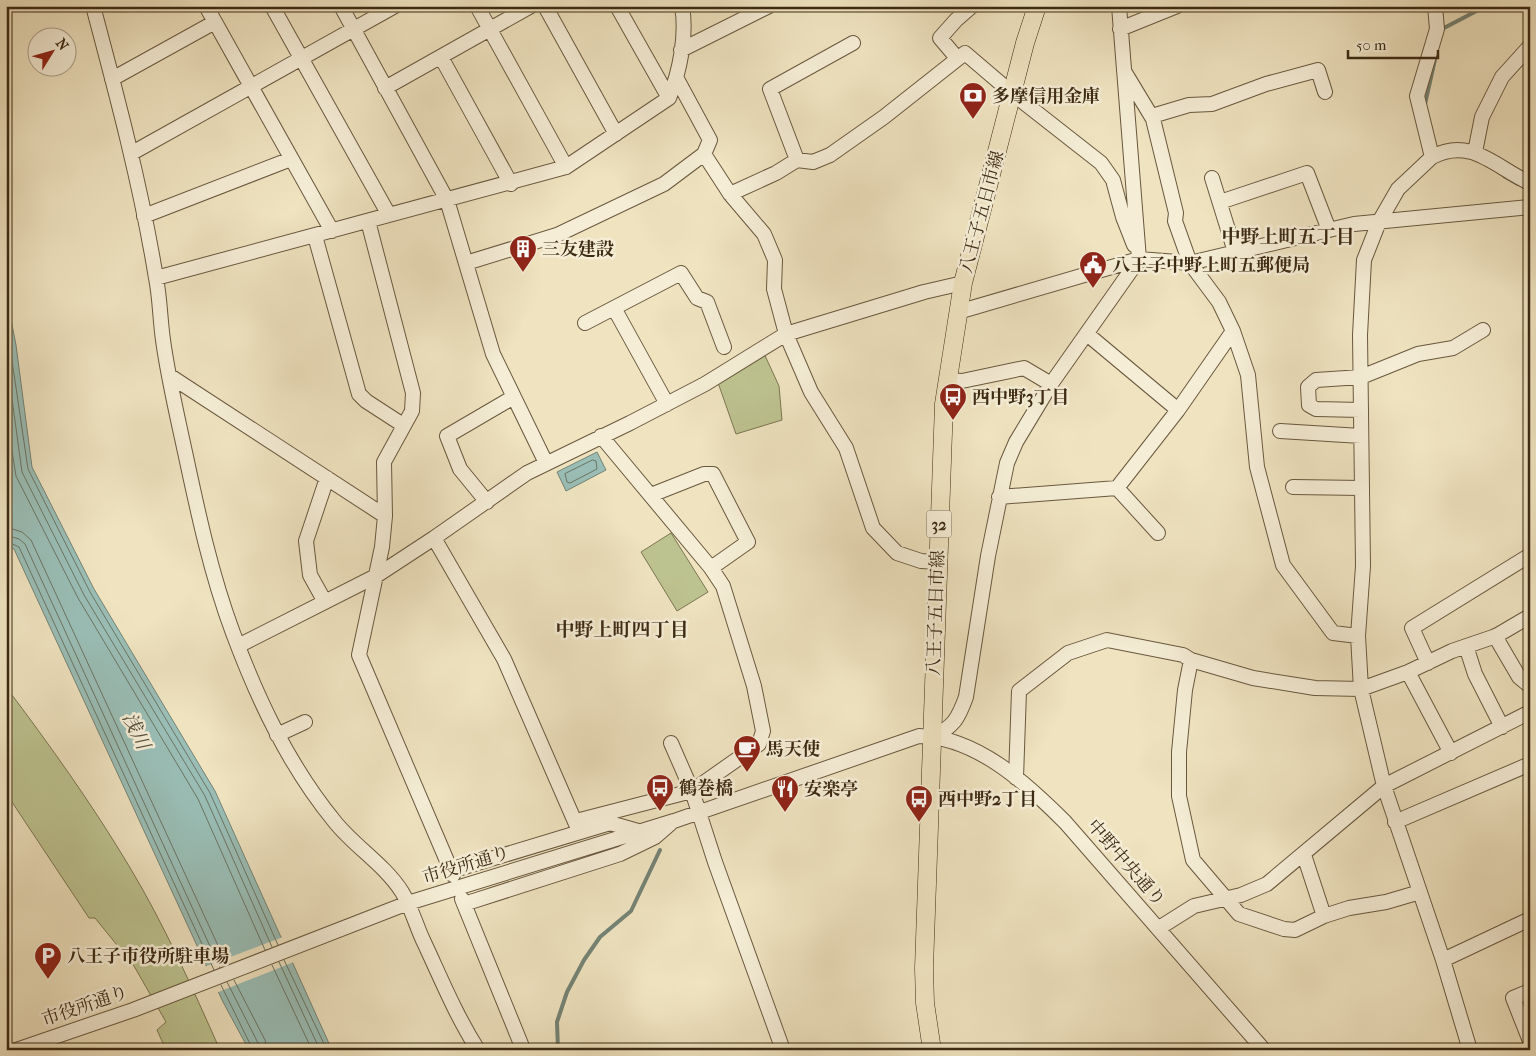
<svg xmlns="http://www.w3.org/2000/svg" width="1536" height="1056" font-family="'IM FELL French Canon','Noto Serif JP',serif">
<style>
.green{fill:#bdc390;stroke:#7c7652}
.water{fill:#9abeb6;stroke:#748375}
.pier{fill:#efe3c0}
.lines{fill:none;stroke-linecap:round;stroke-linejoin:round}
.shore{stroke:#6b7464;stroke-width:1}
.stream{stroke:#748375;stroke-width:4}
.minor-casing{stroke:#69583e;stroke-width:16}
.major-casing{stroke:#3c2a13;stroke-width:19}
.minor{stroke:#f5edd6;stroke-width:14}
.major{stroke:#efe3c0;stroke-width:18}
.labels{text-anchor:middle;dominant-baseline:central;stroke-width:5;stroke-linejoin:round;paint-order:stroke}
.shield{fill:#f5edd6;stroke:#74644e;stroke-width:1}
.shield-label{font-size:16px;font-weight:bold;fill:#3c2a13}
.poi-label{font-size:18px;font-weight:bold;fill:#3c2a13;stroke:#f5edd6;text-anchor:start}
.street-label{font-size:18px;fill:#3c2a13;stroke:#f5edd6}
.neighbourhood-label{font-size:19px;font-weight:bold;fill:#3c2a13;stroke:#f5edd6}
.water-label{font-size:19px;font-style:italic;fill:#544f3c;stroke:#f5edd6}
</style>
<rect width="100%" height="100%" fill="#efe3c0"/>
<filter id="stains"><feTurbulence type="fractalNoise" baseFrequency=".004" numOctaves="4"/><feColorMatrix values="0 0 0 0 .2 0 0 0 0 .09 0 0 0 0 .02 0 0 0 .5 -.17"/></filter>
<radialGradient id="worn" r=".72"><stop offset=".6" stop-color="#630" stop-opacity="0"/><stop offset="1" stop-color="#630" stop-opacity=".3"/></radialGradient>
<path class="green" d="M762 349 779 386 782 420 736 434 716 377Z
M671 533 708 592 677 611 641 552Z
M6 687C49 744 92 804 129 866 164 924 192 987 220 1050H166L157 1030 166 1022 134 966 95 918H89L6 793Z"/>
<path class="water" d="M6 294 16 345 32 467 94 589 215 791 332 1050H249L223 1002 14 549 6 545Z
M597 452 606 470 566 491 557 472Z"/>
<path class="pier" d="M283 937 294 962 216 993 204 967Z"/>
<g class="lines">
<path class="shore" d="M6 320 28 469 90 592 210 793 278 945
M6 355 22 472 84 595 205 796 272 947
M6 413 16 476 78 598 198 799 265 950
M593 460 596 461 597 469 570 483 567 482 565 474Z
M6 527 22 532 31 540 227 965
M6 535 19 539 25 544 220 968
M6 541 19 547 214 970
M284 960 327 1050
M279 962 320 1050
M272 965 312 1050
M234 980 265 1040 267 1050
M227 982 258 1043 259 1050
M221 985 253 1050"/>
<path class="stream" d="M1444 28 1486 6
M1425 104 1436 55
M1504 176 1518 184
M558 1050 557 1022 567 992 584 960 600 937 631 911 660 850"/>
<defs>
<path id="minor" d="M93 6C117 96 141 186 156 278 160 298 160 319 163 340 168 377 177 415 185 452 198 513 211 574 233 633 258 700 289 766 335 822 355 847 384 864 402 892 411 907 415 922 422 938 440 976 455 1014 478 1050
M206 6 332 231
M272 6 389 215
M341 6 447 200 493 354 546 463
M477 6 566 167
M545 6 616 134
M617 6 669 98
M1435 6 1437 29 1417 96 1432 157 1398 189 1379 222 1364 260 1360 335 1363 566 1358 636 1361 689 1384 786 1443 960 1470 1050
M1120 29 1177 6
M681 50 769 6
M441 57 511 184
M957 58 940 38 956 20 972 6
M1124 71 1153 119 1176 213 1175 221 1190 263 1219 302 1233 331 1248 375 1257 467 1283 565 1333 633 1358 636
M112 79 215 22
M677 79 710 140 704 154 730 194 764 234 775 260 774 289 786 334 811 392 846 448 873 528 897 553 921 561 938 562
M385 88 531 6
M1152 116 1189 105 1212 104 1266 84 1318 70 1325 92
M1475 152 1482 117 1502 77 1530 46
M132 153 395 6
M1432 157C1471 136 1496 168 1530 183
M797 160 770 89 853 43
M1212 178 1235 252
M730 194 776 173 797 160 813 162 830 155 884 117 965 53 1013 94 1101 163 1113 180 1123 217 1134 245
M1220 202 1307 173 1329 230
M144 216 291 159
M368 221 413 393 412 411 384 462 385 516 382 547 359 655 453 875
M315 236 359 394 366 401 403 425
M466 263 557 235 664 184 704 154
M156 278 566 167 669 98C680 71 687 35 682 6
M614 308 667 404
M958 312 1139 259 1190 263 1354 224 1530 207
M585 323 681 273 697 298 707 302 724 347
M1087 334 1178 410
M170 376 385 516
M947 380 962 381 1024 368 1051 384
M1361 410 1316 409 1309 405 1308 387 1316 380 1361 377 1418 354 1453 348 1483 330
M1280 431 1361 436
M1293 487 1362 488
M1117 488 1178 410 1233 331
M651 495 704 474H713L748 542 711 568
M999 497 1117 488 1158 533
M487 502 460 469 447 436 512 398
M434 538 504 659 579 831
M325 602 310 575 306 541 327 478
M1495 636 1519 677 1530 686
M238 646 376 576 434 538 527 473 630 423 705 384 786 334 924 292 963 283
M1466 646 1475 674 1502 727
M1191 660 1185 690 1179 752V796L1193 860 1239 914 1284 929 1295 930 1324 916 1349 908 1386 902 1420 892
M1428 663 1412 628 1527 557
M1408 672 1451 753
M277 735 305 722
M933 737C954 726 958 719 966 697L988 556 1007 463 1016 442 1051 384 1139 259 1119 6
M671 743 692 791 715 862 783 1050
M1016 778 1019 691 1068 653 1107 640 1183 655 1191 660 1253 678 1315 688 1361 689 1408 672 1452 651 1496 636 1530 616
M576 821 692 791 759 744 763 731 754 686 723 586 711 568 601 436
M1395 822 1530 764
M1304 855 1324 916
M451 871 610 823 638 831
M462 899 523 1049 520 1050
M464 904 620 854 655 837 670 824
M1159 928 1194 906 1241 895 1267 884 1384 786 1530 712
M1443 960 1530 919
M1530 991 1513 998 1530 1041
M16 1050 133 1010 408 903 674 821 919 736C977 737 1027 784 1065 822L1264 1050"/>
<path id="major" d="M932 1050 925 1003 924 968 944 404 963 283 1025 43 1037 6"/>
</defs>
<use href="#minor" class="minor-casing"/>
<use href="#major" class="major-casing"/>
<use href="#minor" class="minor"/>
<use href="#major" class="major"/>
</g>
<defs>
<symbol id="bank-pin" viewBox="-11 -11 22 30"><path d="M0 17L-7.5 6A9.5 9.5 0 1 1 7.5 6Z" fill="#8f2418" stroke="#f5edd6"/><path d="M-6-4H6V4H-6ZM0-2.3a2.3 2.3 0 1 0 0 4.6a2.3 2.3 0 1 0 0-4.6Z" fill="#fff"/></symbol>
<symbol id="building-pin" viewBox="-11 -11 22 30"><path d="M0 17L-7.5 6A9.5 9.5 0 1 1 7.5 6Z" fill="#8f2418" stroke="#f5edd6"/><path d="M-4-6H4V6H1V3H-1V6H-4ZM-2.5-4.3h1.7v1.8h-1.7ZM.8-4.3h1.7v1.8H.8ZM-2.5-1h1.7V.8h-1.7ZM.8-1h1.7V.8H.8Z" fill="#fff"/></symbol>
<symbol id="civic-pin" viewBox="-11 -11 22 30"><path d="M0 17L-7.5 6A9.5 9.5 0 1 1 7.5 6Z" fill="#8f2418" stroke="#f5edd6"/><path d="M-.6-6.5H3V-4.5H.6V-3L4-1V1h2V6H-6V1h2V-1L-.6-3ZM-1.2 2.5V6h2.4V2.5Z" fill="#fff"/></symbol>
<symbol id="bus-pin" viewBox="-11 -11 22 30"><path d="M0 17L-7.5 6A9.5 9.5 0 1 1 7.5 6Z" fill="#8f2418" stroke="#f5edd6"/><path d="M-5-6H5V4H4V6H2V4H-2V6H-4V4H-5ZM-3.5-4V0h7V-4ZM-3.5 1.2v1.5H-2V1.2ZM2 1.2v1.5H3.5V1.2Z" fill="#fff"/></symbol>
<symbol id="cafe-pin" viewBox="-11 -11 22 30"><path d="M0 17L-7.5 6A9.5 9.5 0 1 1 7.5 6Z" fill="#8f2418" stroke="#f5edd6"/><path d="M-5.5-4.5H6V0H3Q3 3.5 0 3.5H-2.5Q-5.5 3.5-5.5 0ZM3-3.2v2h1.7v-2ZM-6 4.5H4V6H-6Z" fill="#fff"/></symbol>
<symbol id="restaurant-pin" viewBox="-11 -11 22 30"><path d="M0 17L-7.5 6A9.5 9.5 0 1 1 7.5 6Z" fill="#8f2418" stroke="#f5edd6"/><path d="M-5-6h1v4h1v-4h1v4h1v-4h1v5L-1.5 .5V6h-2V.5L-5-1ZM5-6V6H3V1.5H1.5Q1.5-4 5-6Z" fill="#fff"/></symbol>
<symbol id="parking-pin" viewBox="-11 -11 22 30"><path d="M0 17L-7.5 6A9.5 9.5 0 1 1 7.5 6Z" fill="#8f2418" stroke="#f5edd6"/><path d="M-3.5-5.5H1a3.5 3.5 0 0 1 0 7H-1V5.5H-3.5ZM-1-3.4V-.6H.8a1.4 1.4 0 0 0 0-2.8Z" fill="#fff"/></symbol>
</defs>
<g fill-rule="evenodd">
<use href="#bank-pin" x="957" y="80" width="32" height="43"/>
<use href="#building-pin" x="507" y="233" width="32" height="43"/>
<use href="#civic-pin" x="1077" y="249" width="32" height="43"/>
<use href="#bus-pin" x="937" y="381" width="32" height="43"/>
<use href="#cafe-pin" x="731" y="733" width="32" height="43"/>
<use href="#bus-pin" x="644" y="772" width="32" height="43"/>
<use href="#restaurant-pin" x="769" y="773" width="32" height="43"/>
<use href="#bus-pin" x="903" y="783" width="32" height="43"/>
<use href="#parking-pin" x="32" y="940" width="32" height="43"/>
</g>
<g class="labels">
<rect class="shield" x="926.5" y="510.5" width="25" height="27" rx="4"/>
<g class="shield-label">
<text x="939" y="524">32</text>
</g>
<g class="poi-label">
<text x="992" y="96">多摩信用金庫</text>
<text x="542" y="249">三友建設</text>
<text x="1112" y="265">八王子中野上町五郵便局</text>
<text x="972" y="397">西中野3丁目</text>
<text x="766" y="749">馬天使</text>
<text x="679" y="788">鶴巻橋</text>
<text x="804" y="789">安楽亭</text>
<text x="938" y="799">西中野2丁目</text>
<text x="67" y="956">八王子市役所駐車場</text>
</g>
<g class="street-label">
<text transform="translate(982 212) rotate(-75)">八王子五日市線</text>
<text transform="translate(936 613) rotate(-88)">八王子五日市線</text>
<text transform="translate(1126 863) rotate(49)">中野中央通り</text>
<text transform="translate(466 865) rotate(-17)">市役所通り</text>
<text transform="translate(85 1006) rotate(-19)">市役所通り</text>
</g>
<g class="neighbourhood-label">
<text x="1288" y="237">中野上町五丁目</text>
<text x="622" y="630">中野上町四丁目</text>
</g>
<g class="water-label">
<text transform="translate(136 731) rotate(64)">浅川</text>
</g>
</g>
<rect width="1536" height="1056" fill="none" stroke="#efe3c0" stroke-width="25"/>
<rect x="8" y="8" width="1521" height="1041" fill="none" stroke="#3c2a13" stroke-width="2.5"/>
<rect x="12" y="12" width="1511" height="1031" fill="none" stroke="#3c2a13"/>
<g transform="translate(52 52) rotate(53)"><circle r="24" fill="#f5edd6" stroke="#ab9f88"/>
<path d="M0-4L9 19L0 12L-9 19Z" fill="#8f2418"/>
<text y="-8" font-size="14" font-weight="bold" text-anchor="middle" fill="#3c2a13">N</text>
</g>
<path d="M1348 50v8h90v-8" fill="none" stroke="#3c2a13" stroke-width="2.5"/>
<text x="1356" y="50" font-size="15" fill="#3c2a13" stroke="#f5edd6" stroke-width="4" paint-order="stroke">50 m</text>
<rect width="100%" height="100%" filter="url(#stains)"/>
<rect width="100%" height="100%" fill="url(#worn)"/>
</svg>
